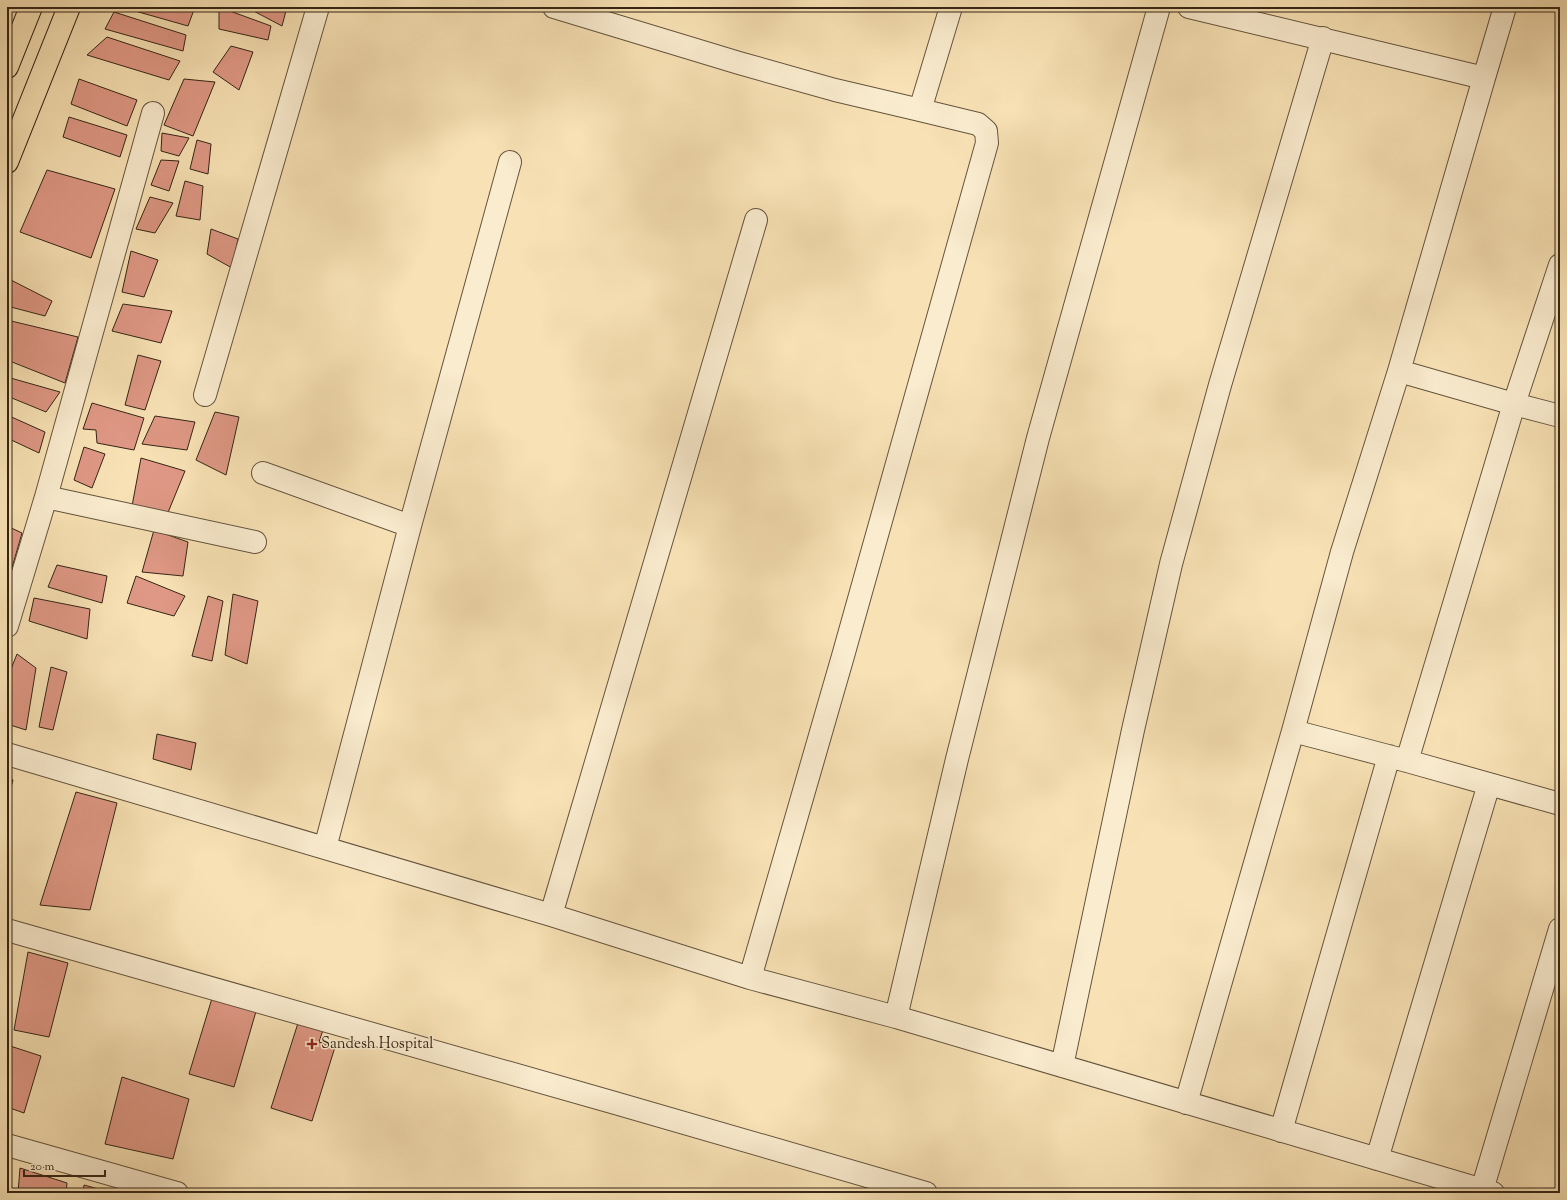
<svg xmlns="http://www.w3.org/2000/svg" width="1567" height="1200" font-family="'Sorts Mill Goudy',serif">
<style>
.building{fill:#df9885;stroke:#342515}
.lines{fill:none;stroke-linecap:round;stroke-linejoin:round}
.minor-casing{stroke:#65543d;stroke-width:24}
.major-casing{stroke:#342515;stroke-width:24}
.minor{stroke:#faeccf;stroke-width:22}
.major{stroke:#f8e2b5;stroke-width:22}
.poi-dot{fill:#8f2418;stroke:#faeccf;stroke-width:1.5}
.labels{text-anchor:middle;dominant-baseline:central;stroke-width:3;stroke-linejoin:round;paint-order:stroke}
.poi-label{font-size:15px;fill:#342515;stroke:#faeccf;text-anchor:start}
</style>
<rect width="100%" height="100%" fill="#f8e2b5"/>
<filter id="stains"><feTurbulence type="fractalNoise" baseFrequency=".005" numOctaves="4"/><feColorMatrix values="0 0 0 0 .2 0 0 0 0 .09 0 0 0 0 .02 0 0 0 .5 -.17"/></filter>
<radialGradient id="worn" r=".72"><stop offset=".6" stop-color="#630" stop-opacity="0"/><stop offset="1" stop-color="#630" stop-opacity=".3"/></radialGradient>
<path class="building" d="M121 7H195L188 26Z
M219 7 271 26 268 40 219 29Z
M246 7H287L282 26Z
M114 12 186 35 183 51 105 29Z
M107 37 180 61 169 80 87 55Z
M231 46 253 52 239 90 213 72Z
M79 79 137 100 127 126 71 104Z
M184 79 215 82 193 136 164 125Z
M69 117 127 135 120 157 63 137Z
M162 133 189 138 179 156 161 151Z
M197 140 211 144 208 174 190 169Z
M161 160 179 161 169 191 151 185Z
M47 170 115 189 91 258 20 232Z
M185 181 203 186 200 220 176 216Z
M150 197 173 203 155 233 136 229Z
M211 229 238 239 232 268 207 254Z
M131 251 158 260 144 297 122 292Z
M7 278 52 301 45 316 7 306Z
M123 304 172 311 161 343 112 331Z
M7 320 78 337 65 383 7 360Z
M138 355 161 361 145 410 125 405Z
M7 377 60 392 46 412 7 396Z
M92 403 144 418 134 450 97 443 96 430 83 429Z
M215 412 239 417 226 475 196 460Z
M7 415 45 432 39 453 7 438Z
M155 416 195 422 187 450 142 444Z
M84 447 105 454 92 488 74 480Z
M141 458 185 471 167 515 132 506Z
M7 526 22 533 7 585Z
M154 530 188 542 183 576 142 572Z
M57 565 107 576 102 603 48 587Z
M136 576 185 596 174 616 127 603Z
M233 594 258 601 247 664 225 655Z
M208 596 223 601 212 661 192 656Z
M34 598 90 609 87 639 29 621Z
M17 654 36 668 26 730 7 724V679Z
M51 667 67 672 53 730 39 727Z
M157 734 196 743 191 770 153 759Z
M7 777 13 780 7 801Z
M76 792 117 803 90 910 40 905Z
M28 952 68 963 49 1037 14 1030Z
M213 995 257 1008 234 1087 189 1074Z
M298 1023 323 1030 319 1042 335 1047 312 1121 271 1108Z
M7 1045 41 1056 24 1113 7 1107Z
M122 1077 189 1099 173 1159 105 1144Z
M20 1168 67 1183 66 1193H18Z
M84 1185 113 1193H83Z"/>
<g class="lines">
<defs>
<path id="minor" d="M554 7 739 63 835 90 920 110 951 7
M1189 7 1484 78 1505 7
M1399 371 1514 404 1560 416
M205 395 318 7
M263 473 410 526
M46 497 255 542
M7 626 46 497 153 113
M1293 731 1407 761 1560 804
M7 754 551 915 750 978 896 1017 1493 1193
M1407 761 1514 404 1560 265
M325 848 410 526 510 162
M551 915 756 220
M7 930 615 1103 926 1193
M750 978 843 656 987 143 986 131 978 124 920 110
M896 1017 957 759 1038 438 1159 7
M1062 1066 1133 730 1171 564 1220 385 1323 38
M1186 1103 1293 731 1342 552 1399 371 1484 78
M1281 1131 1389 756
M7 1145 177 1193
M1377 1159 1489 784
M1482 1190 1560 929"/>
<path id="major" d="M7 67 31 7
M7 162 69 7"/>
</defs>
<use href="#minor" class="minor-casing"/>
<use href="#major" class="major-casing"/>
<use href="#minor" class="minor"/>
<use href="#major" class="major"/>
</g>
<path class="poi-dot" d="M310 1038h4v4h4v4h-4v4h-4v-4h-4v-4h4z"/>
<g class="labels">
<g class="poi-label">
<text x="321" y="1044">Sandesh Hospital</text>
</g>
</g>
<rect width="1567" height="1200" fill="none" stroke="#f8e2b5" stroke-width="24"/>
<rect x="8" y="8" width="1551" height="1184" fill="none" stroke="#342515" stroke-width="2"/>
<rect x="12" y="12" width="1543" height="1176" fill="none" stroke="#342515"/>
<path d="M24 1170v6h81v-6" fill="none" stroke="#342515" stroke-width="2"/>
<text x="30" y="1170" font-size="12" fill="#342515" stroke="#faeccf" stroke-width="3" paint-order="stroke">20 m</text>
<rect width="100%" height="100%" filter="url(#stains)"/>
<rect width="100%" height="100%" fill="url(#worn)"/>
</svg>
